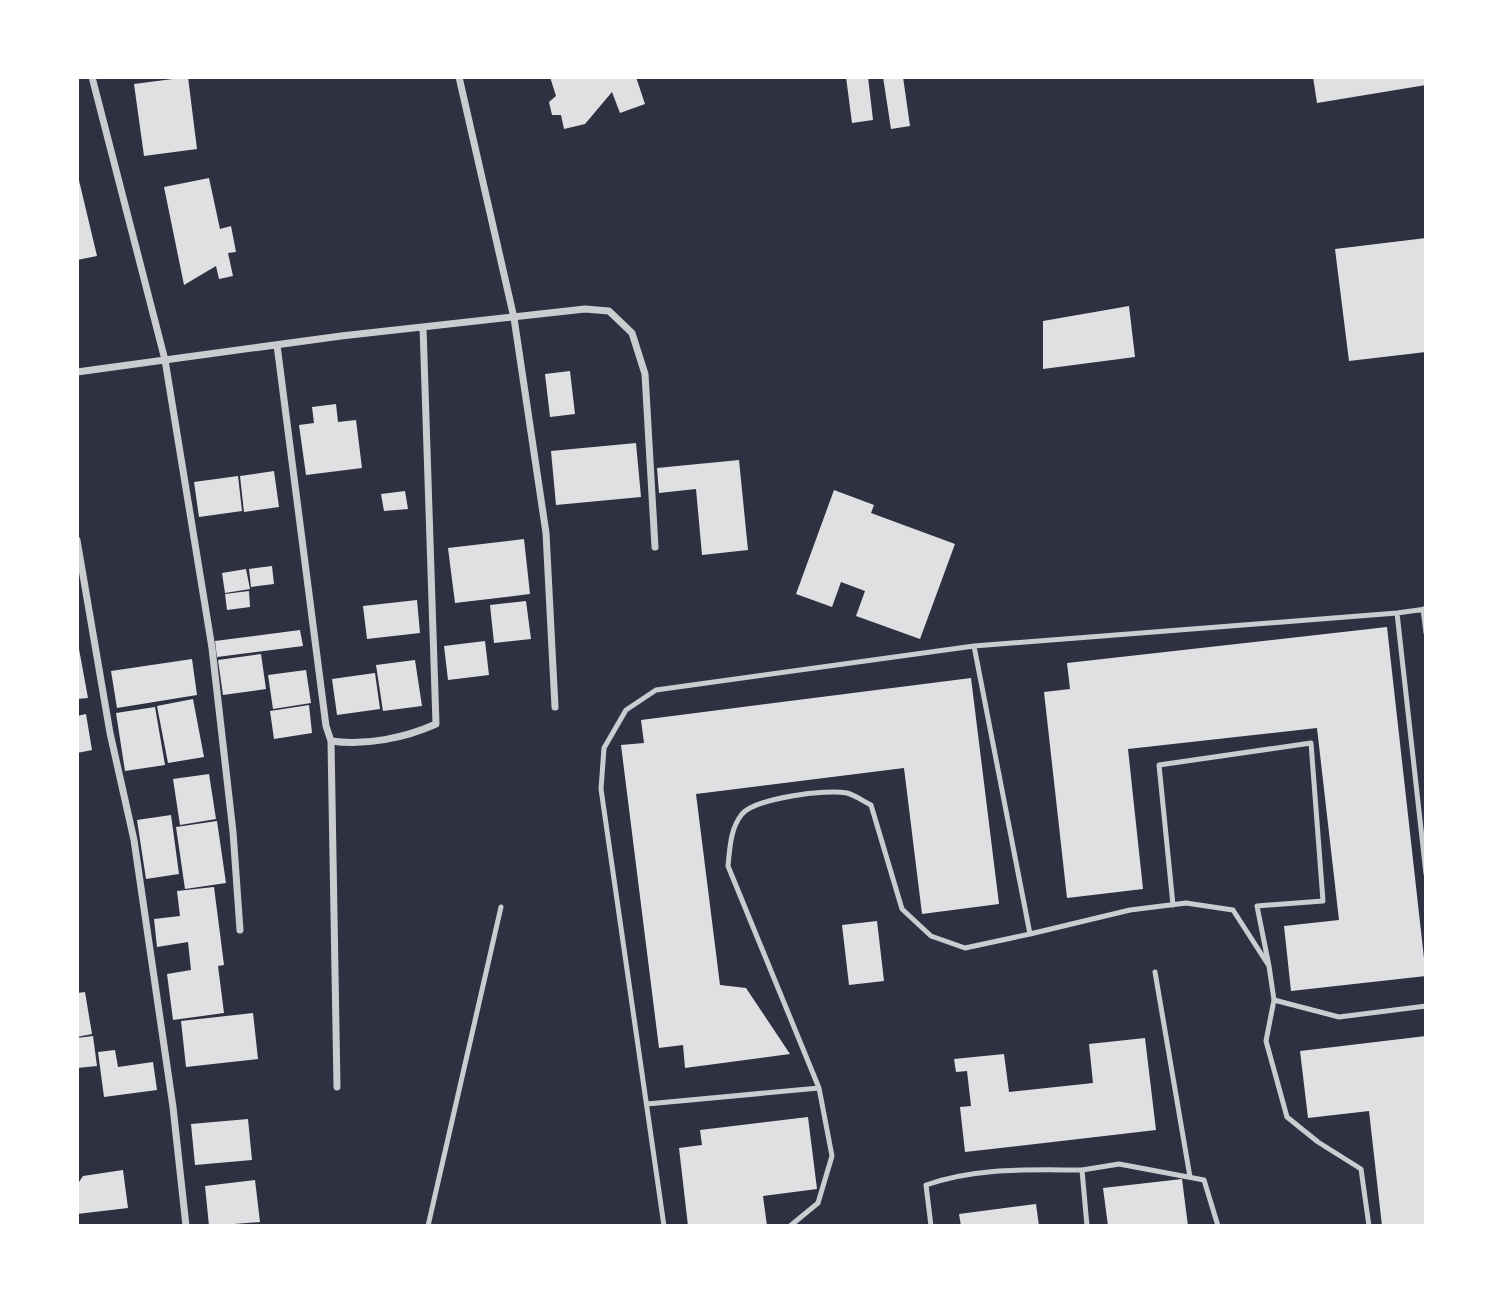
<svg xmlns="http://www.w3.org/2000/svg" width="1503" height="1303" font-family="Lato,sans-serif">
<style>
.building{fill:#e0e0e3}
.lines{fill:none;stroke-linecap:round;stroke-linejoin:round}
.service{stroke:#caccd0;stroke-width:5}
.minor{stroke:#caccd0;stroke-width:7}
</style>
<rect width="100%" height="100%" fill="#2d3142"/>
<path class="building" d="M188 77 197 149 144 156 134 84Z
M550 77H636L645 104 620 113 612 92 585 124 564 129 561 115H552L549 102 556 96Z
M846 77H868L873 120 852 123Z
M883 77H903L910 126 891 129Z
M1313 77H1426V85L1317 103Z
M77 172 97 256 77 260Z
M209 178 220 229 231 226 236 252 228 253 233 276 219 279 216 266 184 285 164 187Z
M1426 238V352L1349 361 1335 249Z
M1129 306 1135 357 1043 369V321Z
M570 371 575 414 550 417 545 374Z
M336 404 338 422 356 420 362 468 306 475 299 425 314 423 312 407Z
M636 443 641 497 556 505 551 451Z
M739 460 748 550 702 555 696 489 659 493 657 468Z
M274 471 279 507 244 512 240 476Z
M238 476 242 511 199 517 194 482Z
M834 490 874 505 871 513 955 544 920 639 856 616 865 591 841 582 832 607 796 594Z
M405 491 408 509 384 511 381 494Z
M524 539 530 594 455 603 448 548Z
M272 566 274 584 251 587 249 569Z
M246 569 250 589 225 593 222 573Z
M249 591 250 607 227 610 225 594Z
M417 600 420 633 367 639 363 606Z
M526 601 531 639 494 643 490 605Z
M1387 627 1426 976 1291 991 1284 926 1339 920 1317 728 1128 749 1143 889 1067 898 1044 692 1070 689 1067 663Z
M300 630 303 646 217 657 215 641Z
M77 638 88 698 77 699Z
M485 641 489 675 448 680 444 646Z
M261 654 266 689 223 695 218 660Z
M192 659 197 695 117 708 111 671Z
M415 660 422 706 383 711 376 665Z
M306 670 311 703 273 709 268 675Z
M375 673 380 709 337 715 332 679Z
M971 678 999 904 922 914 904 768 696 794 720 985 746 988 790 1054 685 1068 683 1045 659 1048 621 745 644 743 641 720Z
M193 699 204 757 168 763 157 706Z
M309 705 312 733 274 739 270 711Z
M155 707 165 765 125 771 116 713Z
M86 714 92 750 77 753V716Z
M209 774 216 819 180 825 173 779Z
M171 815 179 874 146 879 137 820Z
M217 821 226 883 185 889 176 827Z
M214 887 224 965 218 966 224 1013 173 1020 167 974 191 970 188 942 157 947 154 919 180 916 177 891Z
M877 921 884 981 849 985 842 925Z
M85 992 92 1034 77 1037V993Z
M253 1013 258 1059 186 1067 181 1021Z
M93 1036 97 1066 77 1068V1038Z
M1426 1036V1226H1382L1369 1111 1308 1118 1300 1051Z
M1145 1038 1156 1130 965 1152 960 1107 971 1106 967 1071 956 1072 954 1059 1004 1054 1009 1092 1093 1083 1089 1044Z
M115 1050 118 1067 153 1062 157 1090 104 1097 98 1052Z
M808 1117 817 1189 763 1196 767 1226H688L679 1148 702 1145 700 1130Z
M248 1119 252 1160 195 1165 191 1124Z
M123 1170 128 1208 77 1214V1185L83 1176Z
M1182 1179 1188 1226H1108L1103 1188Z
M255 1180 260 1222 209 1226 205 1186Z
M1036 1204 1039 1226H961L959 1214Z"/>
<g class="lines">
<path class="service" d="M1423 609 1426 633
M1397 613 1426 874
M1173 905 1159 765 1311 743 1323 901 1257 906 1269 966
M1030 934 1130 910 1186 903 1233 910 1269 966 1274 1000 1339 1017 1426 1006
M1155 972 1190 1177
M1274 1000 1266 1041 1287 1117 1318 1142 1361 1169 1369 1226
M647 1104 819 1088 728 866C730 848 730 829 742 814 756 798 826 789 847 793 855 795 863 801 871 805L902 909 931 936 965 948 1030 934 974 646
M1082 1170 1119 1164 1204 1180 1218 1226
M428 1226 501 907
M664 1226 601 789 604 748 626 710 656 690 974 646 1397 613 1426 609
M790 1226 818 1203 832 1156 819 1088
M931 1226 926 1185C977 1167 1029 1170 1082 1170L1087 1226"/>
<path class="minor" d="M92 77 165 360 212 648 233 832 240 930
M459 77 514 318 546 533 555 707
M277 345 326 726 331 741C365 746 405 738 436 724L423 327
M77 372 341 336 585 309 609 311 632 333 645 374 655 547
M77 540 110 733 134 840 173 1107 186 1226
M331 741 337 1087"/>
</g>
<rect width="1503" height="1303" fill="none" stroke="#ffffff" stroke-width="158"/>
</svg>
